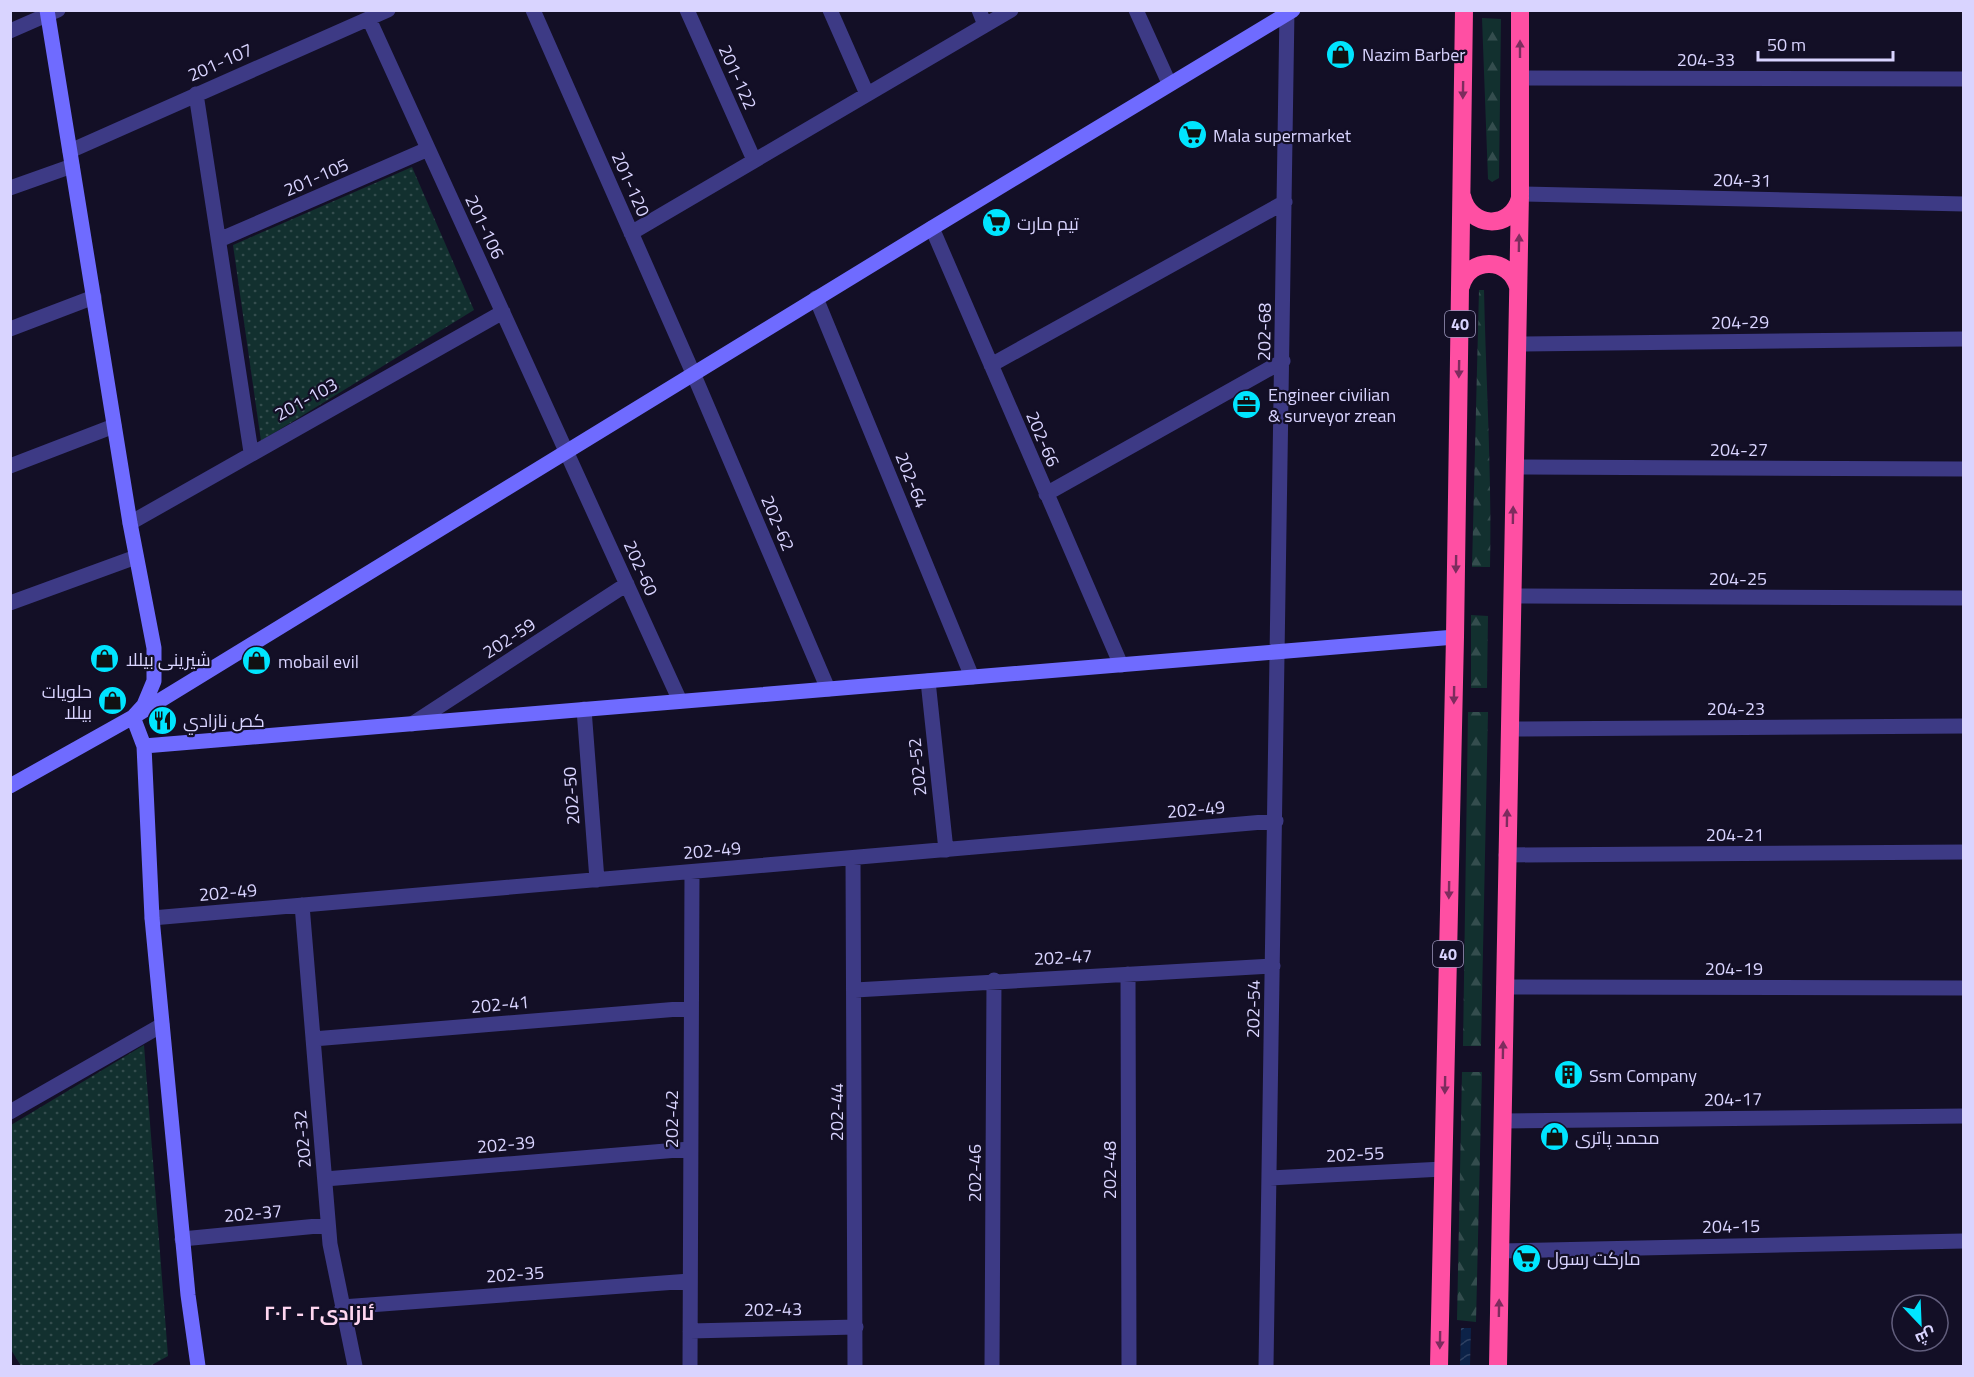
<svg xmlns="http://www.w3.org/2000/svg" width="1974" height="1377" font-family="'Titillium Web',Cairo,sans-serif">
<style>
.forest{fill:url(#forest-firs)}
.park{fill:url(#park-dots)}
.water{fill:url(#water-waves)}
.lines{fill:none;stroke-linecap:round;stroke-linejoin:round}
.street{stroke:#3d3a85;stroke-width:15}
.secondary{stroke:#6f6bff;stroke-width:15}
.highway{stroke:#ff4fa3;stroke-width:18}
.oneway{fill:#7d2c5e}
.labels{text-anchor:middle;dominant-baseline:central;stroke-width:4.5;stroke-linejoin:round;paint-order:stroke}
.shield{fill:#130f26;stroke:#9e99be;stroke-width:1.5}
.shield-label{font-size:16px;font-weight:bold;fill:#d9d4ff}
.poi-label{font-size:18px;fill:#d9d4ff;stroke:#130f26;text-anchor:start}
.street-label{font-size:18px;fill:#d9d4ff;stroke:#130f26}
.neighbourhood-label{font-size:20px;font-weight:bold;fill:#ffd6f0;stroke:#130f26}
</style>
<defs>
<pattern id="forest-firs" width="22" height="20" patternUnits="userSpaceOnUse" patternTransform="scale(1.5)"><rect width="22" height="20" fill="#12302f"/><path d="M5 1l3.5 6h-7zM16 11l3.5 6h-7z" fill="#344d4e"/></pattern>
<pattern id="park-dots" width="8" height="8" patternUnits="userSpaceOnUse" patternTransform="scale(1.5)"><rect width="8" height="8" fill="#12302f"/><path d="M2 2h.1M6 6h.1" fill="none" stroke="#344d4e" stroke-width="1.8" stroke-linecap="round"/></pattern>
<pattern id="water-waves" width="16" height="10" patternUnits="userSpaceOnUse" patternTransform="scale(1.5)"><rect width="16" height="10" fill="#0c2248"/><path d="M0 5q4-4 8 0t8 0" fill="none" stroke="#2f4163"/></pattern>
</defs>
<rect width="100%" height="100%" fill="#130f26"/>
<path class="forest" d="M1482 18 1501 19 1499 178 1492 182 1488 179Z
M1479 290H1484C1486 383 1492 474 1490 567H1472Z
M1471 615 1488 616 1487 688H1471Z
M1468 712H1488L1481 1046H1463Z
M1462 1072H1482L1476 1322 1457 1320Z"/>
<path class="park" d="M412 167 474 310 261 441 233 245Z
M144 1045 168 1356 150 1366H21L10 1348 11 1125Z"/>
<path class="water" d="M1461 1328H1471L1470 1366H1460Z"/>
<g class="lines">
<path class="street" d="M533 10 693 373 828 689
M687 10 754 160
M830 10 867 94
M979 10 985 25
M1136 10 1169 83
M369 19 680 701
M10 31 58 10
M1520 78 1964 79
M196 94 251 452
M70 151 388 10
M10 188 72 166
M1520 194 1964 204
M932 228 1121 665
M631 233 1011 10
M219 240 428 149
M816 298 972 677
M10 329 94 297
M1517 344 1964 339
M991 365 1285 202
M10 466 114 426
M1514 467 1964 469
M1046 494 1283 361
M130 523 503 312
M1512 596 1964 598
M10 603 136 557
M928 681 946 850
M584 709 597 880
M412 724 627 584
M1509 729 1964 726
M1506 855 1964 852
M853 858 855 1366
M302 905 330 1244 355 1366
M152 918 1276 821
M1128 974 1129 1366
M1504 987 1964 988
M855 990 1273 966
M313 1039 691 1008
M10 1112 162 1025
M1502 1121 1964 1116
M1269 1178 1443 1169
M325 1179 690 1149
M182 1239 328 1225
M1500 1251 1964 1241
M342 1307 690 1281
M690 1331 856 1327
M690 1366 692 872
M992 1366 994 980
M1266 1366 1287 10"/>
<path class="secondary" d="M47 10 130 523 154 648V681L144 705 133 717 144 746 152 918 188 1295 198 1366
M144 746 1455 637
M10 786 133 717 932 228 1293 10"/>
<path class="highway" d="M1462 196C1469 228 1511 231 1520 198
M1461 286C1469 256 1510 257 1518 287
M1439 1366 1455 637 1464 10
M1498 1366 1520 194V10"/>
</g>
<defs><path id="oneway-solid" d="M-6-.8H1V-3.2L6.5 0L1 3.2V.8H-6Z" transform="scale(1.5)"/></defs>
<g class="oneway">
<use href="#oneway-solid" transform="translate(1520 49) rotate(-90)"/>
<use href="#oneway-solid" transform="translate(1463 90) rotate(91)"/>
<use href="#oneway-solid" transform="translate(1519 243) rotate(-89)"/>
<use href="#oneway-solid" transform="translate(1459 369) rotate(91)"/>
<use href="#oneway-solid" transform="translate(1513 515) rotate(-89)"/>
<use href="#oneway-solid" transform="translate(1456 564) rotate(91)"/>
<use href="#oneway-solid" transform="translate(1454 695) rotate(91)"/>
<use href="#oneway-solid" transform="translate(1507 818) rotate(-89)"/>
<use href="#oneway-solid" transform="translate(1449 890) rotate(91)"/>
<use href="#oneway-solid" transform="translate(1503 1050) rotate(-89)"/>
<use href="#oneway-solid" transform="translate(1445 1085) rotate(91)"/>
<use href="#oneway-solid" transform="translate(1499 1308) rotate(-89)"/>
<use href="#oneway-solid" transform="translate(1440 1340) rotate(91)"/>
</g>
<defs>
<symbol id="shop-disc" viewBox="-11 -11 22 22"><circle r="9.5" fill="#00e5ff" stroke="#130f26"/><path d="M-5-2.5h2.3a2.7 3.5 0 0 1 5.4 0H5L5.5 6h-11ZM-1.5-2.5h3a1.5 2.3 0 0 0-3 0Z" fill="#111"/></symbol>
<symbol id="supermarket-disc" viewBox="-11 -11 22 22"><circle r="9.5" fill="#00e5ff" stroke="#130f26"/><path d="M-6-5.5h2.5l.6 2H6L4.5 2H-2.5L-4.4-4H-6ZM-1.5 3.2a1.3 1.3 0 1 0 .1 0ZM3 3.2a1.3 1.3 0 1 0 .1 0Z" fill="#111"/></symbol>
<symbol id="office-disc" viewBox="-11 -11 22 22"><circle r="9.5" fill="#00e5ff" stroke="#130f26"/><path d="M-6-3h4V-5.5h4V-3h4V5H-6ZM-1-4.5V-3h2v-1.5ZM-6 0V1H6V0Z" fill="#111"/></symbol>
<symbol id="restaurant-disc" viewBox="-11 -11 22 22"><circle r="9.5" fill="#00e5ff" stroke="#130f26"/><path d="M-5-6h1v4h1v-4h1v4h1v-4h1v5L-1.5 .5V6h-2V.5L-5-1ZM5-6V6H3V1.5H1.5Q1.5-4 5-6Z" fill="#111"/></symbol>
<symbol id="building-disc" viewBox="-11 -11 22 22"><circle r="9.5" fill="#00e5ff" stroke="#130f26"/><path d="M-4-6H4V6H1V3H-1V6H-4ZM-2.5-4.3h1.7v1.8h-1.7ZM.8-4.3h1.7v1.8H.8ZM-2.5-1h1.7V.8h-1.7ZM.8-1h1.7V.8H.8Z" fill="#111"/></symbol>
</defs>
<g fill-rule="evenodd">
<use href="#shop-disc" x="1324" y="38" width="33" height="33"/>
<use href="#supermarket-disc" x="1176" y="118" width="33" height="33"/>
<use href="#supermarket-disc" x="980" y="206" width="33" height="33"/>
<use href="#office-disc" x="1230" y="388" width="33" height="33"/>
<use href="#shop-disc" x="88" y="642" width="33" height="33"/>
<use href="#shop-disc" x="240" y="644" width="33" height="33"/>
<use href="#shop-disc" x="96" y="684" width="33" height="33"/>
<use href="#restaurant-disc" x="146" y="704" width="33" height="33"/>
<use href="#building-disc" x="1552" y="1058" width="33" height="33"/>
<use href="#shop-disc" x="1538" y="1120" width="33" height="33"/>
<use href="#supermarket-disc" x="1510" y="1242" width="33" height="33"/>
</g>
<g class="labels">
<g class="shield">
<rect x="1445" y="311" width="30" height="26" rx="4.5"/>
<rect x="1433" y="941" width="30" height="26" rx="4.5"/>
</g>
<g class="shield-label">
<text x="1460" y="324">40</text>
<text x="1448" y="954">40</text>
</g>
<g class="poi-label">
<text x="1362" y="54">Nazim Barber</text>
<text x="1213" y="135">Mala supermarket</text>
<text x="1017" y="223">تيم مارت</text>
<text x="1268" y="394">Engineer civilian<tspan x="1268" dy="21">&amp; surveyor zrean</tspan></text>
<text x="126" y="659">شيرينی بیللا</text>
<text x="278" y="661">mobail evil</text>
<text x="92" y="691" text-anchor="end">حلويات<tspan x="92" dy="21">بيللا</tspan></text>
<text x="183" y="720">كص نازادي</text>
<text x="1589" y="1075">Ssm Company</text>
<text x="1575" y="1137">محمد پاتری</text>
<text x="1547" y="1258">مارکت رسول</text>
</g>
<g class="street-label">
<text x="1706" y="59">204-33</text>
<text transform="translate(220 62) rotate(-24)">201-107</text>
<text transform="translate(738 77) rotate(66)">201-122</text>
<text transform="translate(316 177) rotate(-24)">201-105</text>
<text transform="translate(1742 180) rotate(1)">204-31</text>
<text transform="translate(631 184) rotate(66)">201-120</text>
<text transform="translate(485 227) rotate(65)">201-106</text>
<text transform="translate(1740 322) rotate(-1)">204-29</text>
<text transform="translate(1264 332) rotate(-89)">202-68</text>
<text transform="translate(306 399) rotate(-29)">201-103</text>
<text transform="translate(1043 439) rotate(67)">202-66</text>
<text x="1739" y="449">204-27</text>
<text transform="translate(912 480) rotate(68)">202-64</text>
<text transform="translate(778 523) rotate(67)">202-62</text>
<text transform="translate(641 568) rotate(66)">202-60</text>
<text x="1738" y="578">204-25</text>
<text transform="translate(509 638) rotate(-33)">202-59</text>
<text x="1736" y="708">204-23</text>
<text transform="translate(917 767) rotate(-96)">202-52</text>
<text transform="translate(571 796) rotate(-94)">202-50</text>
<text transform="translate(1196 809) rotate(-5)">202-49</text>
<text x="1735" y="834">204-21</text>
<text transform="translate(712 850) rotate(-5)">202-49</text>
<text transform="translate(228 892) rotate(-5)">202-49</text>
<text transform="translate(1063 957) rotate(-3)">202-47</text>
<text x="1734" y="968">204-19</text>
<text transform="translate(500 1004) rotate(-5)">202-41</text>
<text transform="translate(1253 1009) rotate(-89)">202-54</text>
<text transform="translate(1733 1099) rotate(-1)">204-17</text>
<text transform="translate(836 1112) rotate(-90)">202-44</text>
<text transform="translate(671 1119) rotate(-90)">202-42</text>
<text transform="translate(302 1139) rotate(-95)">202-32</text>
<text transform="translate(506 1144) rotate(-5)">202-39</text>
<text transform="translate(1355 1154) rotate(-3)">202-55</text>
<text transform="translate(1109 1170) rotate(-90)">202-48</text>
<text transform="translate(974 1173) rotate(-90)">202-46</text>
<text transform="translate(253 1213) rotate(-5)">202-37</text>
<text transform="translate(1731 1226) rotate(-1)">204-15</text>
<text transform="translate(515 1274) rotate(-4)">202-35</text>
<text transform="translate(773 1309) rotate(-1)">202-43</text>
</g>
<g class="neighbourhood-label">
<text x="319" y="1312">ئازادی٢ - ٢٠٢</text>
</g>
</g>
<rect width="1974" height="1377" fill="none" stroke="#d9d4ff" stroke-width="24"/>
<g transform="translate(1920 1323) rotate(157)"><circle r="28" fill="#130f26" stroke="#625e7d" stroke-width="1.5"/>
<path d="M0-4.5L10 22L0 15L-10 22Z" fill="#00e5ff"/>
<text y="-9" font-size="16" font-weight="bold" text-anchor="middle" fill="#d9d4ff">ش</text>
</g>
<path d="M1758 51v9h135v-9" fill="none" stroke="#d9d4ff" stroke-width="3"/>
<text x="1767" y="51" font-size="18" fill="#d9d4ff" stroke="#130f26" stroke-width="4.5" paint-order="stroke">50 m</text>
</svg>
